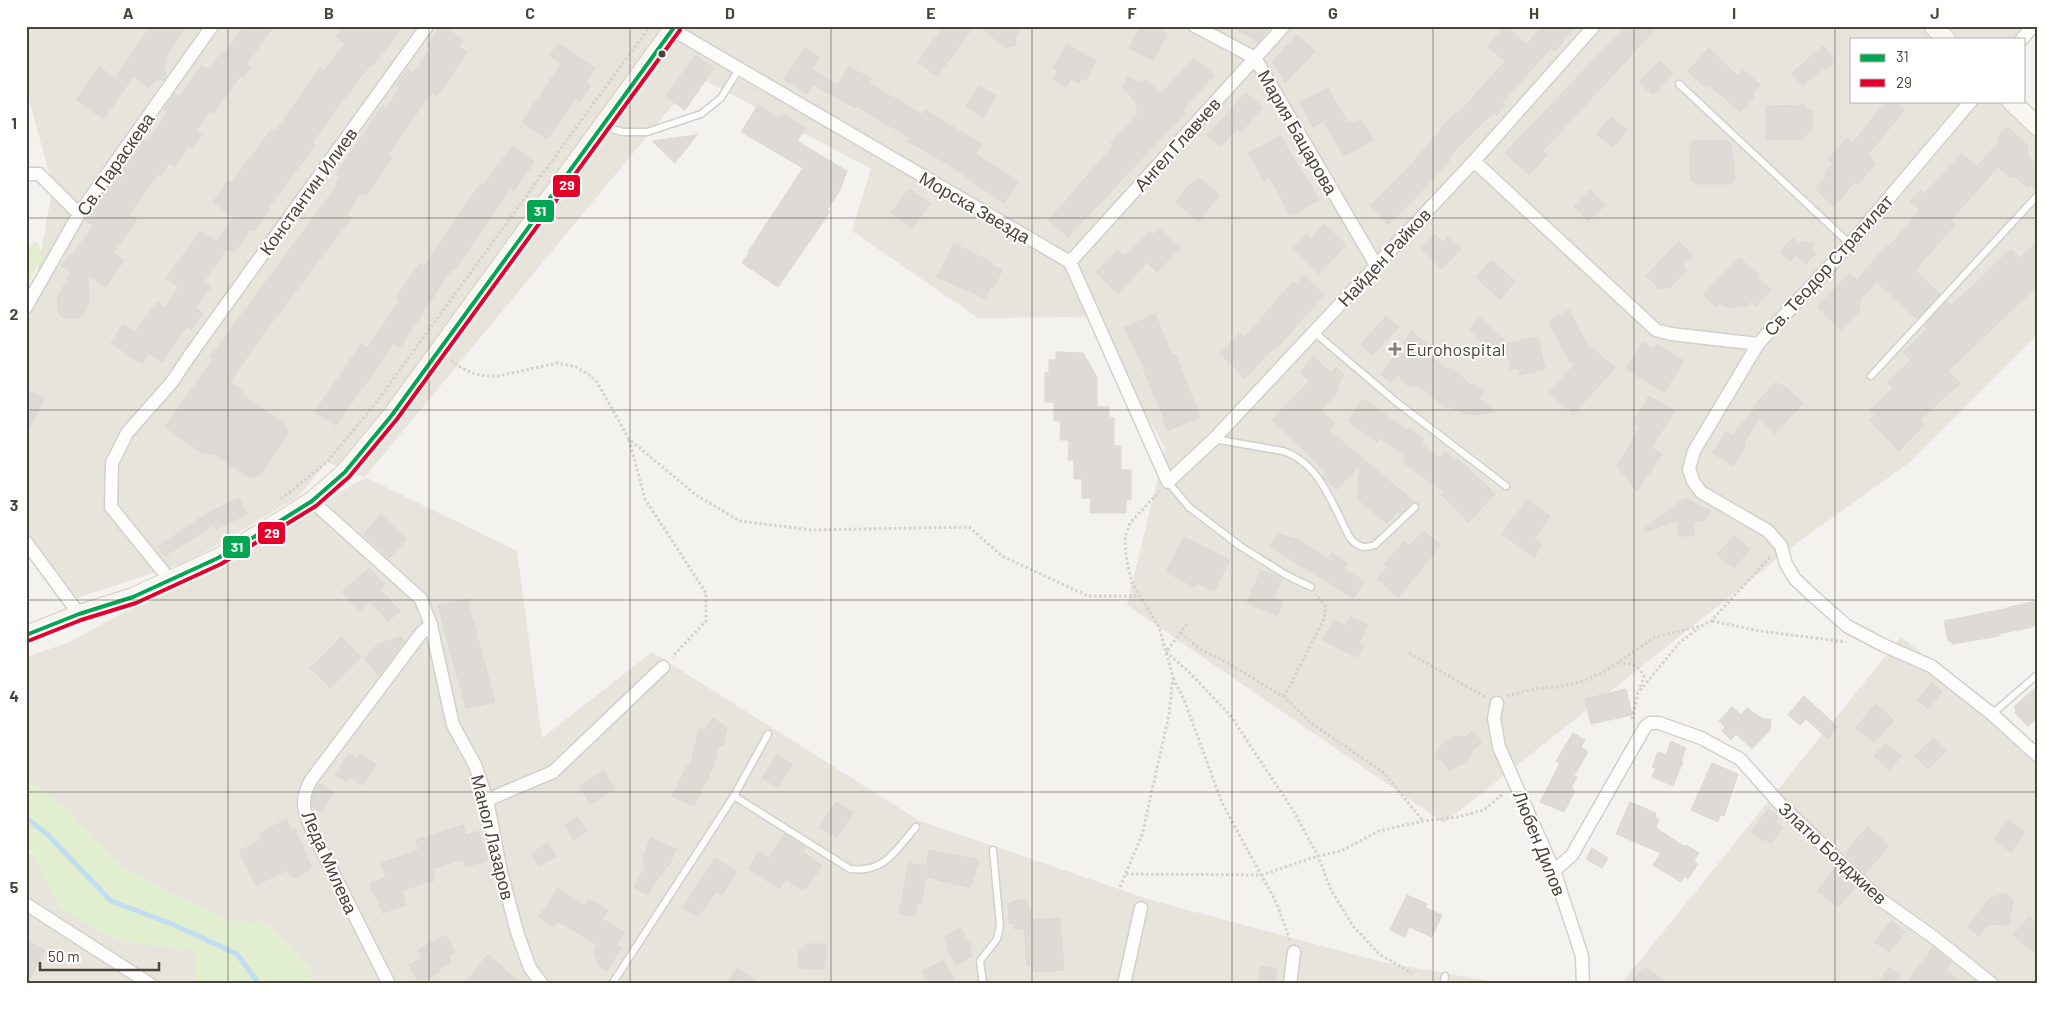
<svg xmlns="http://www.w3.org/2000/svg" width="2063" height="1010" font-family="Barlow,sans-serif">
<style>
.residential{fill:#e7e4dc}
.green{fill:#e1eecf}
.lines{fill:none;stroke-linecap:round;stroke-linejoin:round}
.stream{stroke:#c0ddf1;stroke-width:5}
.building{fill:#dedbd6;stroke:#dcd9d4}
.lane-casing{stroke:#d2d0cb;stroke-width:9}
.street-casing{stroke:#d2d0cb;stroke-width:15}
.secondary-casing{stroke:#d3cfc5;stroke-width:20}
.path{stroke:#d3d2cc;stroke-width:3;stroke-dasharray:2.5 2.5;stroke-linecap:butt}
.lane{stroke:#fdfdfc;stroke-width:6}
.street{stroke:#fdfdfc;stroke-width:12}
.secondary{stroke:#f7f6f1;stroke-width:18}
.bus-1-casing{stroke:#fff;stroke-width:8}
.bus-2-casing{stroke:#fff;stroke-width:8}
.bus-1{stroke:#00a651;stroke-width:4}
.bus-2{stroke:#e4002b;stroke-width:4}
.grid{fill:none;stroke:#4b4439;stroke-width:1;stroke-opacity:0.55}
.bus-dot{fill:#4b4439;stroke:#fff;stroke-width:2}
.poi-dot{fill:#868178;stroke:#fff;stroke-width:2}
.labels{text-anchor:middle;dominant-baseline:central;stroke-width:4;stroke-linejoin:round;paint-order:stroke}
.street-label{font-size:18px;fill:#4b4439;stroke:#fff}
.poi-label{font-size:18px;fill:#4b4439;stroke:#fff;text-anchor:start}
.line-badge{stroke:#fff;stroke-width:2}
.badge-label{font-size:14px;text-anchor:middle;font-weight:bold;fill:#fff}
.neatline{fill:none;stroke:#4b4439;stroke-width:2}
.grid-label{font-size:16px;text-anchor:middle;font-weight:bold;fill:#4b4439}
</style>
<rect width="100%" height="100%" fill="#f4f2ee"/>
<path class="residential" d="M26 26H2037V30L2024 45V39H1852V101H2024V99L2037 112V335L1910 462 1800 541 1444 823 1127 605 1165 448 1091 317 978 318 852 231 871 169 697 76 365 477 517 551 542 738 652 652 920 821 1151 900 1378 961 1505 984H312L311 970 266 924 230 920 164 890 116 862 63 805 26 779V657L70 642 365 478 327 462 298 497 190 561 77 598 26 530V333L53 186 26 90Z
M1901 637 2037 746V984H1621Z
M26 849 116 940 197 951 194 984H26Z"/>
<path class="green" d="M37 241 44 258 36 267 26 290V248Z
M26 779 63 805 116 862 164 890 230 920 266 924 311 970 312 984H194L197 951 116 940 59 908 31 852 26 849Z"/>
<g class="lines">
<path class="stream" d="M26 818 47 834 111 901 172 924 237 954 259 984"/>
</g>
<path class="building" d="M151 26H186L166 57 168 59 164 66 166 74 164 80H155L149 88 133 76 104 119 76 100 99 67 115 78Z
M244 26H273L247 64 251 67 243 77 241 75 213 113 210 111 196 131 202 135 192 148 189 146 174 167 169 163 160 176 158 174 129 214 137 219 113 253 124 260 106 287 88 275 89 299 86 311 80 317 66 319 59 314 57 298 71 273 61 266 69 254 72 256 93 226 85 220 86 218 142 139 146 142 168 112 164 109 175 93 179 97 202 65 209 70 223 51 227 50Z
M344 26H403L373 66 371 64 336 109 312 143 315 145 268 208 269 209 254 231 251 229 234 253 217 241 234 217 213 202 228 180 231 183 272 129 275 132 320 68 324 71 345 44 336 37Z
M440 26H443L463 40 459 46 467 52 437 96 431 93 421 107 388 155 392 157 366 196 361 193 347 214 351 218 260 338 230 382 243 391 244 396 283 422 287 430 285 438 261 474 255 477 247 476 213 453 204 454 165 427 213 359 210 357 336 187 335 186 341 177 336 174 370 125 369 124 382 106 386 109 400 88 396 85 408 69 413 73 431 48 427 46Z
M944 26H974L937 76 918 62Z
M979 26H1022L1015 37 1016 45 1006 48Z
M1141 26H1153L1167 34 1153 60 1129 48Z
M1231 26H1270L1258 42Z
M1504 26 1527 44 1542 26H1576L1555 51 1551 48 1502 103 1505 106 1497 115 1494 112 1448 158 1450 160 1414 199 1388 225 1371 205 1409 167 1440 131 1439 130 1456 113 1457 115 1505 61 1488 47Z
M1626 26H1658L1543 151 1547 155 1529 175 1505 153Z
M1297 35 1315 51 1285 83 1273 61Z
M558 43 595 68 586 82 591 85 580 101 576 98 547 139 522 122 561 64 550 56Z
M1067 44 1096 61 1085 81 1081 78 1078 83 1071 79 1066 87 1053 79 1058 71 1053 68Z
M1823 46 1836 61 1826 69 1824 67 1803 86 1792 73Z
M805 48 820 58 812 69 838 85 849 66 871 79 869 83 923 115 925 110 981 144 976 154 1018 181 1004 203 943 161 907 141 910 138 856 106 855 108 813 84 806 94 784 79Z
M1709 48 1738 76 1743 70 1760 85 1754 91V97L1741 112 1709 85 1706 88 1688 71Z
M695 55 714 68 685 110 666 97Z
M1194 58 1214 75 1183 110 1186 112 1068 237 1049 220 1113 146 1110 144 1139 112 1136 109 1137 104 1123 87 1127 77 1142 84 1145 80 1162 93Z
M1660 61 1673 74 1653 95 1639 82Z
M979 86 996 96 983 117 966 106Z
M1328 88 1348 123 1352 121 1353 123 1361 119 1373 140 1344 156 1323 121 1313 127 1300 103Z
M1246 93 1263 107 1242 131 1238 129 1220 146 1207 135Z
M1886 101H1896L1905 109 1868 155 1876 163 1858 184 1855 182 1834 206 1815 189 1827 175 1825 173 1833 163 1828 159 1847 138 1853 143Z
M758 105 780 118 782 114 806 128 797 141 847 171 840 190 827 210 830 212 778 287 742 263 749 253 748 252 803 168 741 132Z
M1806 105V110H1812V129L1802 139 1766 140V106Z
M1611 117 1627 130 1613 147 1596 134Z
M2007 127 2026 144 2029 158 2037 165V190L2031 185 2028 188 2014 176 2011 178 1998 167 1950 221 1955 225 1915 270 1940 294 1917 319 1877 282 1860 299 1859 312 1841 330 1817 307 1850 273 1857 280 1887 245 1889 247 1920 210 1910 202 1921 190 1925 194 1962 153 1977 167 1999 142 1996 140Z
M697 135 675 163 652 141Z
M1280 136 1307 180 1308 179 1319 200 1290 216 1270 177 1264 181 1249 153Z
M1726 140 1731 144 1735 177 1731 184H1697L1691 181 1689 147 1692 141Z
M512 146 534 162 514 191 510 189 455 269 453 267 400 347 393 343 364 387 363 386 336 426 315 412 361 344 368 348 400 300 396 298 420 263 424 266 481 183 484 185Z
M1201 179 1220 195 1198 221 1176 202 1189 185Z
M909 189 930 204 912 228 891 213Z
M1590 190 1605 205 1588 221 1574 206Z
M1324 224 1346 245 1319 274 1293 248 1307 234 1311 239Z
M1160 229 1180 248 1157 272 1147 262 1118 294 1096 272 1117 250 1125 256 1149 231 1153 235Z
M201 231 227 248 204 281 211 287 195 308 203 313 191 329 187 326 162 362 149 353 142 364 111 343 123 324 135 333 157 302 165 308 179 287 166 278Z
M1435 234 1443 242 1448 237 1461 249 1442 269 1421 249Z
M1793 238 1800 244 1802 242 1813 243V250L1816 254 1806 264 1796 255 1790 261 1780 252Z
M1679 241 1693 255 1682 266 1687 270 1671 287 1659 289 1646 276Z
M2037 242V286L1948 371 1960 383 1920 420 1925 425 1899 451 1870 420 1875 415 1870 410 1893 388 1888 382 1911 360 1903 352 1927 329 1924 326 1947 301 1952 305 2011 249 2020 258Z
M954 243 991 262 990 264 1002 270 994 288 991 286 985 298 937 277Z
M1739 258 1759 275 1757 278 1771 289 1757 306 1751 301 1747 306 1724 307 1720 303 1716 307 1703 294Z
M1491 260 1515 281 1500 300 1476 277Z
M1304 276 1324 295 1275 350 1273 349 1245 378 1220 354 1240 333 1245 337 1293 281 1296 284Z
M1569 310 1586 343 1615 368 1573 414 1549 392 1577 362 1571 363 1548 322Z
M1155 314 1172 355 1175 354 1200 417 1167 431 1163 416 1143 368 1144 367 1124 328Z
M1386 316 1399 327 1372 355 1361 344Z
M1479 317 1504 340 1492 353 1470 329Z
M1412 331 1428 345 1424 350 1448 370 1451 367 1472 386 1474 383 1484 391 1479 398 1495 412 1473 415 1462 413 1450 406 1446 408 1420 386H1408L1398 375 1390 383 1381 374Z
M1538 337 1545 369 1520 375 1519 368 1511 370 1505 344Z
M1643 342 1654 349 1657 344 1684 361 1664 392 1626 369Z
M1056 352 1083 353 1097 377V407H1109V417L1114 418V446H1121V470H1131V500H1126V513H1090L1091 498H1082V479H1074V460H1068L1069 440H1060L1061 421H1054V402H1045V373H1049V360H1056Z
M1313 355 1331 373 1336 367 1344 375 1337 386 1340 389 1321 410 1335 423 1329 430 1413 501 1400 515 1397 512 1387 524 1357 498 1360 465 1336 490 1322 476 1326 472 1272 420 1309 381 1301 373Z
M1776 382 1780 386 1782 384 1803 403 1775 434 1759 419 1744 443 1746 445 1733 466 1713 453 1726 431 1732 435 1755 409 1753 407Z
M26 390 45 398 26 434Z
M1649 396 1675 411 1651 447 1662 454 1637 491 1617 466 1640 427 1633 422Z
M1363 399 1407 430 1409 428 1424 439 1421 443 1440 458 1445 452 1466 466 1495 494 1469 522 1441 495 1444 492 1403 462 1406 457 1380 438 1377 442 1348 421Z
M239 498 247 514 216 529 213 525 165 556 158 546 208 513Z
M1685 498 1710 511 1705 520 1694 522V536H1678V520L1645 532 1644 529Z
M1527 500 1550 516 1534 539 1542 545 1534 557 1502 534Z
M381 515 407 539 389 558 363 534Z
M1424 531 1441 545 1398 597 1377 579 1387 567 1384 565 1404 541 1409 545Z
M1278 534 1297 539 1328 559 1332 553 1347 563 1344 569 1364 581 1354 598 1270 547Z
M1734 536 1750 549 1734 568 1717 555Z
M1184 537 1230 560 1214 591 1197 583 1195 587 1166 572Z
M369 568 385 585 380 589 400 611 388 621 370 601 360 611 342 592Z
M1261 570 1282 579 1274 598 1283 602 1277 615 1247 603Z
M467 599 495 702 466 708 438 606Z
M2037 601V626L1999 634V636L1952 644 1951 640 1948 641 1944 621 2009 608V607Z
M1350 617 1368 625 1359 643 1364 645 1357 657 1323 640 1333 620 1345 626Z
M341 637 361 657 330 688 310 668Z
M401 637 405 641 379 675 364 659 378 644Z
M1932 683 1942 692 1928 709 1917 700Z
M2037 686V718L2028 726 2015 713 2016 710 2014 707Z
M1626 689 1632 715 1591 724 1585 699Z
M1804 696 1838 727 1828 739 1806 719 1800 725 1788 715Z
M1875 704 1894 720 1874 743 1856 728Z
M1732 707 1741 715 1747 708 1763 719H1771L1770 730 1752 749 1736 734 1731 740 1722 731 1725 727 1719 721Z
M713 718 727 728 723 746 718 745 714 765 694 806 672 796 687 766 690 768 699 728 705 730Z
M1472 731 1482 742 1472 750 1468 760 1450 771 1443 761 1435 759 1438 748 1454 736 1465 737Z
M1573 733 1585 740 1581 747 1588 752 1574 776 1577 777 1571 788 1575 791 1564 812 1540 802 1560 763 1556 761Z
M1933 738 1946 751 1928 769 1915 756Z
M1671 741 1686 748 1681 761 1683 762 1673 786 1652 777 1656 768 1652 767 1658 752 1666 755Z
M1885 743 1901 756 1890 770 1874 756Z
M348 754 357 760 360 754 376 764 362 785 350 777 347 782 335 775Z
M777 755 792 764 778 787 762 778Z
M1712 763 1738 774 1724 816 1721 814 1718 822 1691 810Z
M604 771 615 789 590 804 579 786Z
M319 784 333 793 321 812 312 806 313 796Z
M836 802 853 813 837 837 819 827Z
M1630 802 1656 813 1655 817 1659 819 1656 828 1685 847 1686 845 1699 853 1694 861 1698 864 1688 879 1684 876 1681 882 1653 865 1661 853 1616 834Z
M1768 809 1779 817 1775 822 1783 828 1771 843 1765 838 1763 841 1751 832Z
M577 817 587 831 574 840 565 826Z
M286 819 292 830 294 827 311 867 309 869 310 870 294 878 293 876 291 877 287 870 256 885 239 851 262 839 259 834Z
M2009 820 2025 833 2011 852 1994 839Z
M463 825 466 835 478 831 488 860 466 867 463 859 432 869 435 880 403 890 402 892 406 905 382 913 376 894 374 895 370 883 386 878 381 863 419 850 416 840Z
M1867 827 1889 845 1865 874 1845 853Z
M785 834 806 847 803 852 822 866 806 889 804 887 802 890 786 879 780 889 748 869 759 851 769 858Z
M650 838 676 849 669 866 667 865 662 876 660 875 648 895 634 887 646 866 642 863Z
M548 843 556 856 539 866 531 854Z
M1592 848 1608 858 1602 868 1586 859Z
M929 850 979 860 970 888 926 877 921 904H917L915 916 899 913 909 863 926 866Z
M715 858 736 872 722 895 716 891 698 917 683 908Z
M1835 868 1855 887 1838 907 1817 891Z
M558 888 585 906 589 899 608 910 602 919 624 932 616 945 621 948 607 971 599 966 594 951 597 945 558 921 554 927 539 917Z
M2005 893 2013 900 2009 925 1988 924 1979 936 1968 927 1989 899Z
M1407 895 1427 904 1426 908 1442 915 1432 937 1409 927 1405 937 1390 930Z
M1017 900H1027L1028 911 1031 910 1032 920 1060 918 1064 970 1032 972 1031 965 1027 966 1024 928 1014 929V923L1009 924 1008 904Z
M2029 917 2037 923V955L2013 935Z
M1891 921 1905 932 1889 952 1875 942Z
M960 928 972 948 969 950 972 956 956 965 947 949 949 948 944 938Z
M446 935 455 952 448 956 451 962 439 969 440 972 419 983 409 965 422 958 418 950Z
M26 940 45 950 27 984H26Z
M804 944H827V958H825L824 969 798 968 799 950H804Z
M1933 947 1952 963 1946 971 1965 984H1906Z
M488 954 521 984H465Z
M944 960 954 980 946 984H928L922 971Z
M1261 966 1277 969 1274 984H1257Z
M1646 967 1667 984H1630L1642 969 1644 970Z
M1889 967 1901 975 1895 984H1878Z
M737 968 760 984H726Z"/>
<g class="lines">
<defs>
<path id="lane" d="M1679 84 1850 244
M604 127 623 132H647L701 114 721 98 739 69
M1314 332 1395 401 1506 486
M1871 376 2037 196
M1214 439 1283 451C1320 463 1333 506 1350 538 1358 547 1363 549 1375 545L1415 507
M1168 482 1189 507 1240 546 1286 575 1311 587
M1992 714 2037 675
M734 796 850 869C885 873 895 851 916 827
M612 984 734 796 768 734
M983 984 980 961 997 939 1000 926 993 850
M1444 984 1445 976"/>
<path id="street" d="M1195 26 1255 58 1376 265
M673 30 1070 262 1168 482 1214 439 1474 161 1594 26
M2022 39 2033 26
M1971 101 1850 244 1758 344 1694 451 1689 469 1693 481 1701 492 1768 531 1781 546 1786 564 1795 579 1813 596 1847 626 1883 645 1931 666 1992 714 2037 755
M1474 161 1656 330 1671 334 1758 344
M26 174H39L79 214
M1070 262 1284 26
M26 307 79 214 212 26
M312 501 421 599 431 625 453 725 475 765 487 800 501 872 518 935 530 968 542 984
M26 542 79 614
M170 580 111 507 112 463 127 433 172 382 190 355 427 26
M1497 703 1494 718 1499 747 1554 871 1582 956 1583 984
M487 800 553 772 663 667
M1554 871 1572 855 1645 727 1650 723H1659L1701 738 1740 759 1782 806 1877 897 1936 939 1992 984
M26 904 150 984
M389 984 313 833C304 811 299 802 311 780L422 632 431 625
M1124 984 1141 908
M1290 984 1294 952"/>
<path id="secondary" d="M1933 26 1946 39
M2011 101 2037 126
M26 635 79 614 133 597 218 558 264 531 312 501 345 472 392 415 675 26"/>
</defs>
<use href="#lane" class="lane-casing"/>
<use href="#street" class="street-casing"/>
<use href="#secondary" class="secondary-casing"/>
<path class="path" d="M451 360C465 372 479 377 498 376L558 363 576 367 591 376 597 382 629 439 696 495 740 521 811 530 969 527 1002 556 1088 596H1139
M629 440 645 499 706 593V621L672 657
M281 499 327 462 375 404 650 26
M1712 621 1760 631 1846 642
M1187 624 1166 652 1188 671 1230 715 1293 810 1318 856 1331 890 1353 926 1379 954 1412 973
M1181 633 1200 649 1226 662 1284 697 1311 723 1384 773 1423 821
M1409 653 1487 698
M1618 663C1631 663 1638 665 1644 676L1639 690
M1173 678 1185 702 1222 803 1277 904 1290 941
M1507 696 1539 688 1557 687 1580 682 1602 673 1655 637 1701 626 1711 621 1770 557
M1284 697 1324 619 1326 607 1316 594
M1632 719 1638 693 1680 642 1699 628
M1126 874 1262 875 1318 856 1341 851 1379 831 1423 821 1458 817 1484 810 1504 793
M1120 887 1142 835 1169 715 1173 677 1159 627 1132 583 1126 557 1125 537 1130 523 1160 491"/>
<use href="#lane" class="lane"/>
<use href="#street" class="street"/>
<use href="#secondary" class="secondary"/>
<defs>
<path id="bus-1" d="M26 635 79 614 133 597 218 558 264 531 312 501 345 472 392 415 675 26"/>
<path id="bus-2" d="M28 641 81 620 136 603 221 564 267 536 316 506 349 477 397 419 680 30"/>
</defs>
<use href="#bus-1" class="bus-1-casing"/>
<use href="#bus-2" class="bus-2-casing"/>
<use href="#bus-1" class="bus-1"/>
<use href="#bus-2" class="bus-2"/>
</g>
<path class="grid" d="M228 26V984M429 26V984M630 26V984M831 26V984M1032 26V984M1232 26V984M1433 26V984M1634 26V984M1835 26V984M26 218H2037M26 410H2037M26 600H2037M26 792H2037"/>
<circle class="bus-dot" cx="662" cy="54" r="4.5"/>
<path class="poi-dot" d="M1392.5 341.5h5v5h5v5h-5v5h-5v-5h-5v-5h5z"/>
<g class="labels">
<g class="street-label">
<text transform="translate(1298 132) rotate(60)">Мария Бацарова</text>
<text transform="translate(1177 144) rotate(-48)">Ангел Главчев</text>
<text transform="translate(115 164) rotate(-55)">Св. Параскева</text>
<text transform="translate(308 191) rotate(-54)">Константин Илиев</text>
<text transform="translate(975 207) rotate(30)">Морска Звезда</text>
<text transform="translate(1384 257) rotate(-47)">Найден Райков</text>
<text transform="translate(1828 265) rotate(-48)">Св. Теодор Стратилат</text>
<text transform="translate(493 837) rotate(76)">Манол Лазаров</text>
<text transform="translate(1540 843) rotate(68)">Любен Дилов</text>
<text transform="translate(1833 853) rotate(43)">Златю Бояджиев</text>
<text transform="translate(330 862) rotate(66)">Леда Милева</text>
</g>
<g class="poi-label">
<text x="1406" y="349">Eurohospital</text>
</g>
</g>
<g class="line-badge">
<rect x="552" y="174" width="29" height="24" rx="5" fill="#e4002b"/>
<rect x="526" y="199" width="29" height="24" rx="5" fill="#00a651"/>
<rect x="257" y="521" width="29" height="24" rx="5" fill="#e4002b"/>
<rect x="222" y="535" width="29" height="24" rx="5" fill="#00a651"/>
</g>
<g class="badge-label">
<text x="567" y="190">29</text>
<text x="540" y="216">31</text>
<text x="272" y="538">29</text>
<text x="237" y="552">31</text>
</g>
<rect width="2063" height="1010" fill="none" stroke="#ffffff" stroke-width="55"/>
<rect x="1850" y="38" width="175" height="65" fill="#ffffff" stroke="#b7b4b0"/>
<rect x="1860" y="54" width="25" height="8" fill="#00a651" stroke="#b7b4b0"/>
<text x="1896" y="62" font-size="15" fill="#4b4439">31</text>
<rect x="1860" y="79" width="25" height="8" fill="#e4002b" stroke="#b7b4b0"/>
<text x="1896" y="88" font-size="15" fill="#4b4439">29</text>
<path d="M40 962v8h119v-8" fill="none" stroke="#4b4439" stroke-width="2.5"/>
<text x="48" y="962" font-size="15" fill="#4b4439" stroke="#ffffff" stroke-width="4" paint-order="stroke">50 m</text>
<rect x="28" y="28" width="2008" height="954" class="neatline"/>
<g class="grid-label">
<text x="128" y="19">A</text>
<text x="329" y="19">B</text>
<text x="530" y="19">C</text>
<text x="730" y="19">D</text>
<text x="931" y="19">E</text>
<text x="1132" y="19">F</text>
<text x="1333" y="19">G</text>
<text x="1534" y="19">H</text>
<text x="1734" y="19">I</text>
<text x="1935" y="19">J</text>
<text x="14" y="129">1</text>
<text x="14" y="320">2</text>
<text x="14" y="511">3</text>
<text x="14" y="702">4</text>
<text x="14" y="893">5</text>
</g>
</svg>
